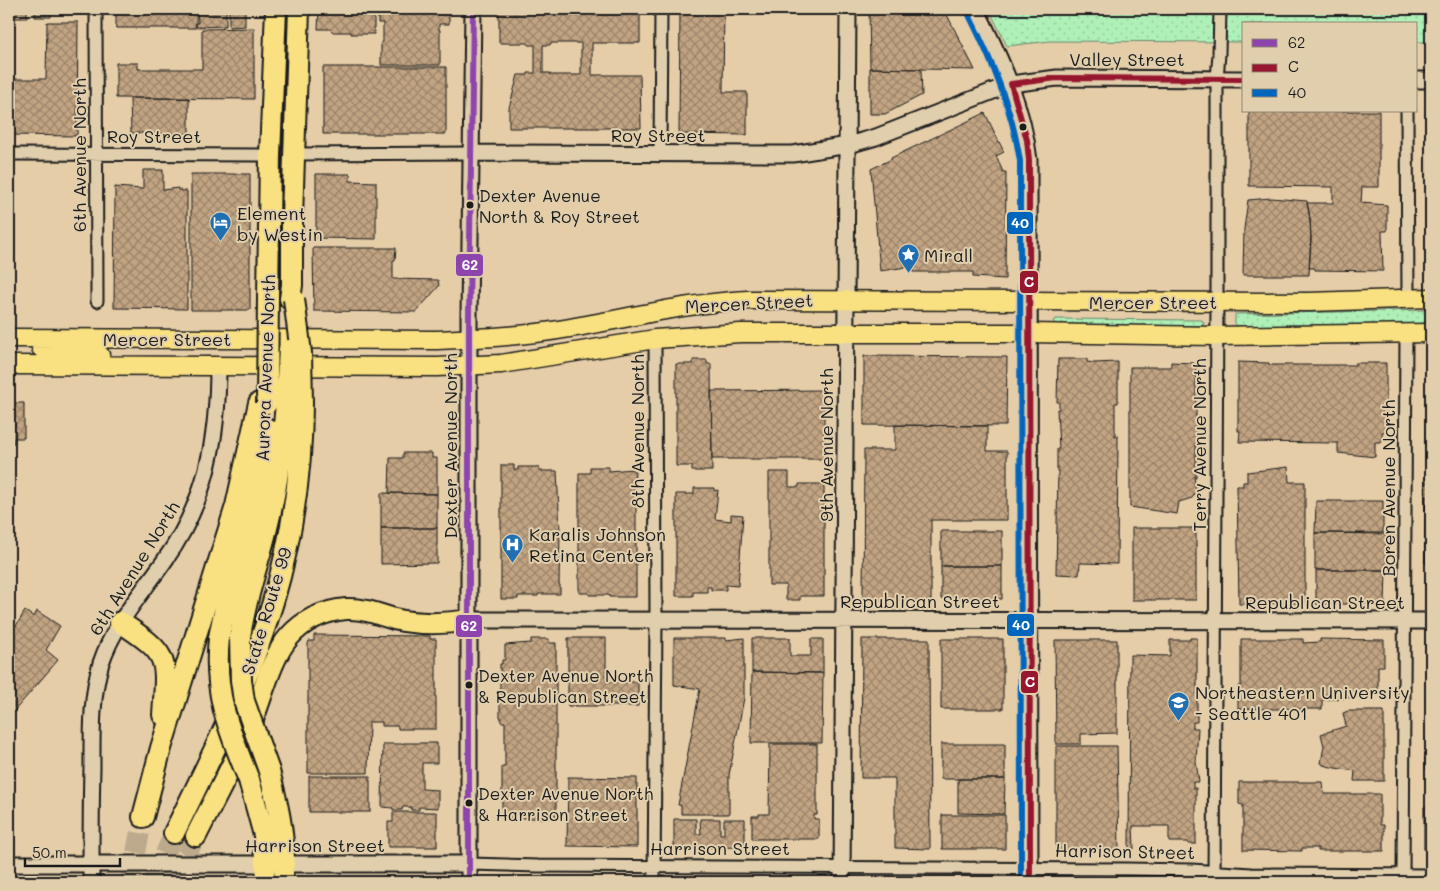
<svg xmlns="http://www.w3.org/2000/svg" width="1440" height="891" font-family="Mali,sans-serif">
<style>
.grass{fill:url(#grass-dots);stroke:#66866a}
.building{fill:url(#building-cross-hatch);stroke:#1c1c1c;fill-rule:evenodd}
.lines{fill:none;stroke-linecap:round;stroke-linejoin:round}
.highway-tunnel{stroke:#bdaa8c;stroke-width:20;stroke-dasharray:20 10;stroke-linecap:butt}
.street-casing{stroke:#1c1c1c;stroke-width:15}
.secondary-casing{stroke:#1c1c1c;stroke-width:19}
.primary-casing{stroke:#1c1c1c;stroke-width:21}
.highway-casing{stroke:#1c1c1c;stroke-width:24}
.street{stroke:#e1ceac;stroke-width:11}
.secondary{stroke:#e1ceac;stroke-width:15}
.primary{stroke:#f9e181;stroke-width:18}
.highway{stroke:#f9e181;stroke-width:20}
.highway-bridge-casing{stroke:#1c1c1c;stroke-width:24;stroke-linecap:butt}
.highway-bridge{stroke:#f9e181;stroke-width:20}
.bus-1-casing{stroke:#e1ceac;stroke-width:10}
.bus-2-casing{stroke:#e1ceac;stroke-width:10}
.bus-3-casing{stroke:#e1ceac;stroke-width:10}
.bus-1{stroke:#8e44ad;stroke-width:6}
.bus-2{stroke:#96172e;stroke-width:6}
.bus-3{stroke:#0065bd;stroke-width:6}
.bus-dot{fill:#1c1c1c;stroke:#e1ceac;stroke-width:2}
.labels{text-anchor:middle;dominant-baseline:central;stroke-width:4;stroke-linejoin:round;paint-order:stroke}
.bus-label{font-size:17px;fill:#1c1c1c;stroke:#e1ceac;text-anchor:start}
.street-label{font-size:18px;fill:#1c1c1c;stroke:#e1ceac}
.poi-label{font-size:18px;fill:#1c1c1c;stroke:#e1ceac;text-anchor:start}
.line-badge{stroke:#e1ceac;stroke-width:2}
.badge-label{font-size:14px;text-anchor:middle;font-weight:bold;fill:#fff}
</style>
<defs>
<pattern id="grass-dots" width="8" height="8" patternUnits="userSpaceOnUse" patternTransform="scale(1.25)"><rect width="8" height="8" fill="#aff0b8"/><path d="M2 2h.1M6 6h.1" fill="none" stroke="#96cd9e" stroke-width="1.8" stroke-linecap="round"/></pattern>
<pattern id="building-cross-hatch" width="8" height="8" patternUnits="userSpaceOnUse" patternTransform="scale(1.25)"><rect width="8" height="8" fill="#c1a482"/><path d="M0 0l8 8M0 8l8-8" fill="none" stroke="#9c856a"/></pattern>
</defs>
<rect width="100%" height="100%" fill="#e5cda8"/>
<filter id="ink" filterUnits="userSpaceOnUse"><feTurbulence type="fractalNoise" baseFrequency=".02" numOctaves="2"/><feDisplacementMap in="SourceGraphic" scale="10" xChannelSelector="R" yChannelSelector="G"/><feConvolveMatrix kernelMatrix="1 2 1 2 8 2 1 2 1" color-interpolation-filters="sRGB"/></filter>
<g filter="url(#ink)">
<path class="grass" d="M989 9H1431V42H1416V24H1244V42L1050 41 1007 46Z
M1431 310V324L1235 326V314Z
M1056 319 1202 320 1204 323 1202 326 1056 325 1053 321Z"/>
<path class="building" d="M11 9H27V18H11Z
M35 9H51V17H35Z
M54 9H78V12H54Z
M116 9H196V28H116Z
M197 9H245V26L229 27V11H226V26L196 27V23H198Z
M319 9H374V34H351V32H333L330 29H318Z
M378 9H449V24H439V30H440V65H381V42H383V23H378Z
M499 9H640V43H592V75H640L641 128H509V108L518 75H528V73H535V45H528V43H499ZM550 43H581V75H550V73H543V45H550Z
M680 9H724L723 92H747V135L679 134Z
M869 9H944L975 70 870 68Z
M47 22H78L77 136 9 135V79H46Z
M254 28V99L116 98V63H138V69H202V29Z
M323 67H446V134H323Z
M870 68 921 69 922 95 885 114H870Z
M130 98H189V134L131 133Z
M1430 110 1431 274H1428Z
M1249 111H1379V187H1362L1361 203 1387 205V231H1382L1383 271 1315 270V268H1309L1311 239 1310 219 1307 203H1333V187L1249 186Z
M985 113 1004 152 996 156 1003 172H1006L1005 279 973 277V272H913V266L880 271 871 169 892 159 891 158Z
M143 170H163V190L178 188V190H181V191H187V309L114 308 115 187 143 189Z
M191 174H250V310H191Z
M316 174H350V181L376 182V239L316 238Z
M1271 198 1307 201 1310 219 1311 239 1309 275H1243L1244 229 1248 200Z
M313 248H396L395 260H393V279L438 280 439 286 416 312 314 311Z
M864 356 1007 357 1006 426 864 425Z
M1058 359H1087V362L1094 363 1118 362V403H1115V436H1118L1117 564 1080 563 1079 575 1056 574 1058 471H1057V449H1059L1057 409H1059V402H1057Z
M693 360H707V364H711L712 471H692V466H676V364H693Z
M1171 362 1194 363V366H1196V477H1194L1196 492 1192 498 1179 502 1177 514 1130 507V367H1171Z
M1238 362 1269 363V365H1355V363H1386V432H1382V442H1375V457L1338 453V443L1239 442 1240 431H1238Z
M1427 386H1431V563H1425L1426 473H1431V439H1426Z
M824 390V459H712L711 391Z
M9 403H24V438H14V443H9Z
M895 425 987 426V451H1007V520H931V601L863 600 864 450H895Z
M403 453H432V458H437V494L389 493 390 458H403Z
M501 465H514V470H518V467H539V471H557L560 531 559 585H560V594H538V596H518V599H501Z
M590 467H609V471L633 469V471H635L634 490H636V597H609V595H589V593H579V473H590Z
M1288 467 1289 482H1305V603L1239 604 1237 486H1243V482H1247V472Z
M769 472H789V487H799V484H824V596H800V600H786V585H769Z
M694 488H714V491L718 490 715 519 731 521V514L743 515 738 586 726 585V590H711V587H707V592H693V596H676V494H694Z
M381 493 437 494V528H381Z
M1316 501H1383V533H1315Z
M381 528H437V563L381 564Z
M1132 528H1196V600H1132Z
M941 531H1002V566H941Z
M1315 533 1386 534V570H1315Z
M941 566H1002V599H941Z
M1316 570H1386L1385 604H1316Z
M25 611 34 617 37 611 60 626 46 650 58 660 9 717V624L11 621 16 626Z
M314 635 430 636V639H436V729H398V726H382V722H369L368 773H308V644L309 641H314Z
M568 638H606V682H638V706H568Z
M674 638H726V640L744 638V698L729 775V814H681V805H678L700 689 674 685Z
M752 638H790V656H811V639H823V673L752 672Z
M1190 638H1197V722H1193V728H1198L1196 762 1199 782H1193V788H1196V844H1188V842H1169V826H1133L1134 849H1129L1130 655 1170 656V640H1190Z
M531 639H549V643H556V818H502V767H505V722H501V717H500V664H502V660H505V645L531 643Z
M862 639H929L930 849 895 848V778H861Z
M941 639H1003V709H941Z
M1241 639H1303V643L1320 642V639L1384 640V666H1378V695L1322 700V709H1238V686H1241Z
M1055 640H1117V733L1081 734V744H1056Z
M1426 643H1431V798V770H1426L1425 758H1429L1426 737H1429L1426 716H1429L1426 696H1429V688H1428L1426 675H1429Z
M752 672 823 673 822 743H751Z
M1348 711H1384V781H1354L1355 771 1335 768 1323 765 1321 763 1324 746 1321 734 1346 726 1343 713Z
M403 743H437V763H422V789L438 790V808L419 807V810H411V807H403L402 810H393V808L382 807 383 744H403Z
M770 744H817V815H814V819H819V839H752V816H759V814H769Z
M941 744H1005V779H941Z
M1056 746H1117L1119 850H1056Z
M309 776H370V812H309Z
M568 777 637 778V847L567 846Z
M958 779H1005L1004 814 958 813Z
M1239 782H1323L1324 794H1380V825H1384V851H1318V848H1302V851L1243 850V805L1239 804Z
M1424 807H1431V849H1424Z
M393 812H435L437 813V847H388V822H393Z
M942 815H1005V849H942Z
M674 819H696V834H701L700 819H720V834H724V819H745V847L674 848Z"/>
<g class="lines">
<path class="highway-tunnel" d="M130 882 143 817
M153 882 174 833
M173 882 196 836"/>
<defs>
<path id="street" d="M96 9 97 301
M1407 111 1408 299
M660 153 661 9
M9 154 270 155
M294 154 471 153
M469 864 538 866 1125 869 1191 870 1251 874 1431 875
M1403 880 1406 333
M654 882 656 620 655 339
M1214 882 1217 302V79L1219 54 1220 9"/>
<path id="secondary" d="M976 9C1000 57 1023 106 1029 160L1030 882
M1416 80H1431
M471 153 793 154 848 145 876 137 1011 84 1057 78 1244 79
M470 620 1431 621
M9 864H469
M91 882C91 844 91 806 92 768 92 733 91 697 101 663 114 624 142 593 165 560 207 501 218 437 218 366
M469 882V316L473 9
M842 882 848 9"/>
<path id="primary" d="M9 338 437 340C482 338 526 336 570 328 630 318 687 303 747 300L1309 302 1431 298
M41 348 100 355
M9 365 437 367 501 364 655 339 740 333H1030L1215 336 1431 333
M265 864 266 882
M284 882V864"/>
<path id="highway" d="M268 298 270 155 276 9
M290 299 292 285V217L299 9
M120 622C170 655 167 657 163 715
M240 637C245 599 258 565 267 528 277 487 283 445 286 403
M219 638C231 566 261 502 266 428
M269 771C277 802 284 831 284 864
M249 780 264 835 265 864
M143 817 161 748 236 506 259 403
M174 833C211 758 249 682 273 602 292 538 302 470 302 403
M196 836C214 800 234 764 250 727 261 701 271 657 289 637 304 620 324 611 346 609 363 608 378 614 394 619 419 625 444 624 470 620"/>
</defs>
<use href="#street" class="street-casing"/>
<use href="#secondary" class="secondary-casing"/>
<use href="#primary" class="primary-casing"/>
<use href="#highway" class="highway-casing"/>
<use href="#street" class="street"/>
<use href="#secondary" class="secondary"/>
<use href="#primary" class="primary"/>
<use href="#highway" class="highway"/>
<defs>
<path id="highway-bridge" d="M294 299 301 353 302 403
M267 403 268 298
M286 403 289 350
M240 637 241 680 244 701 269 771
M219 638C213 694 229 730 249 780"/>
</defs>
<use href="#highway-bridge" class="highway-bridge-casing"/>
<use href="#highway-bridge" class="highway-bridge"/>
<defs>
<path id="bus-1" d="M469 882V316L473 9"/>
<path id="bus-2" d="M1011 84 1027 140 1029 160 1030 882
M1011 84 1057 78 1244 79"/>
<path id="bus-3" d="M968 13C992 61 1012 108 1020 161L1021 882"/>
</defs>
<use href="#bus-1" class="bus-1-casing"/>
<use href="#bus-2" class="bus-2-casing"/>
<use href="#bus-3" class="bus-3-casing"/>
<use href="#bus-1" class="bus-1"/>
<use href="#bus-2" class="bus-2"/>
<use href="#bus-3" class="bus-3"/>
</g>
</g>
<defs>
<symbol id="hotel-pin" viewBox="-11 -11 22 30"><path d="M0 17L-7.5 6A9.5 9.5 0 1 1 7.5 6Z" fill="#1f6fb2" stroke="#e1ceac"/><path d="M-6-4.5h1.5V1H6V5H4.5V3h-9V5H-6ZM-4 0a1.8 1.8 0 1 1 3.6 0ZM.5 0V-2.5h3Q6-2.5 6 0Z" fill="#fff"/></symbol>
<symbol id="sight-pin" viewBox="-11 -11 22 30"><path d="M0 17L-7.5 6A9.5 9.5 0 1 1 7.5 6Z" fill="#1f6fb2" stroke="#e1ceac"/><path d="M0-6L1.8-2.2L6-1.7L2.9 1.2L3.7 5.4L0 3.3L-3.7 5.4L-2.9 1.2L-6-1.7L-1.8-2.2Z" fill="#fff"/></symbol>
<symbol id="hospital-pin" viewBox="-11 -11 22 30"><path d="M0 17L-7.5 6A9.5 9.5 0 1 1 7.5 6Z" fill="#1f6fb2" stroke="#e1ceac"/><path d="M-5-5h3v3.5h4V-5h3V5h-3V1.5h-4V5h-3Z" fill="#fff"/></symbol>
<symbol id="university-pin" viewBox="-11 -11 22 30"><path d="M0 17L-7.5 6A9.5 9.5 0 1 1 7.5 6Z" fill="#1f6fb2" stroke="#e1ceac"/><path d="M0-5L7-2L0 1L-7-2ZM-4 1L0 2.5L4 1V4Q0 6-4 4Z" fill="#fff"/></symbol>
</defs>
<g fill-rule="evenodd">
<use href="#hotel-pin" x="208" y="210" width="25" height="34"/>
<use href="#sight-pin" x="896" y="242" width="25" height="34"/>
<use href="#hospital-pin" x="500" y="532" width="25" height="34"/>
<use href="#university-pin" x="1166" y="690" width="25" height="34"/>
</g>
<g class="bus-dot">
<circle cx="1023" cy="127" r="4.5"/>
<circle cx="470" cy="205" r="4.5"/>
<circle cx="469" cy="685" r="4.5"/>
<circle cx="469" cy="803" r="4.5"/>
</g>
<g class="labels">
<g class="bus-label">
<text x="479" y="195">Dexter Avenue<tspan x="479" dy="21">North &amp; Roy Street</tspan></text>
<text x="478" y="675">Dexter Avenue North<tspan x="478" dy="21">&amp; Republican Street</tspan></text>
<text x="478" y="793">Dexter Avenue North<tspan x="478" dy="21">&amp; Harrison Street</tspan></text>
</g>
<g class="street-label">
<text x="1127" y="59">Valley Street</text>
<text x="658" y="135">Roy Street</text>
<text x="154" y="136">Roy Street</text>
<text transform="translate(79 155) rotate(-90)">6th Avenue North</text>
<text x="1153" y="302">Mercer Street</text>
<text transform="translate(749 303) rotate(-3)">Mercer Street</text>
<text x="167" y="339">Mercer Street</text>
<text transform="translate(265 368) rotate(-88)">Aurora Avenue North</text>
<text transform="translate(637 431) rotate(-90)">8th Avenue North</text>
<text transform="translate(826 445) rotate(-90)">9th Avenue North</text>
<text transform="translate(1199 445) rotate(-90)">Terry Avenue North</text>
<text transform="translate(450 446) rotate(-90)">Dexter Avenue North</text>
<text transform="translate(1388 488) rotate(-90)">Boren Avenue North</text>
<text transform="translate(134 568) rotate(-58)">6th Avenue North</text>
<text x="920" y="601">Republican Street</text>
<text x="1325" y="602">Republican Street</text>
<text transform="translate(266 611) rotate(-73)">State Route 99</text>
<text x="315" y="845">Harrison Street</text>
<text x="720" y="848">Harrison Street</text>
<text transform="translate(1125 851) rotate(1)">Harrison Street</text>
</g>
<g class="poi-label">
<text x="237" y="213">Element<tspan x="237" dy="21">by Westin</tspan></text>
<text x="924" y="255">Mirall</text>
<text x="529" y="534">Karalis Johnson<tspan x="529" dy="21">Retina Center</tspan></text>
<text x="1195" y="692">Northeastern University<tspan x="1195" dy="21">- Seattle 401</tspan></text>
</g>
</g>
<g class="line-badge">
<rect x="1006" y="211" width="28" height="24" rx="5" fill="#0065bd"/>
<rect x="455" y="253" width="29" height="24" rx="5" fill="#8e44ad"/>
<rect x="1019" y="270" width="20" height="24" rx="5" fill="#96172e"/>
<rect x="1006" y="613" width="29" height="24" rx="5" fill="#0065bd"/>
<rect x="455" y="614" width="28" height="24" rx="5" fill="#8e44ad"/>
<rect x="1020" y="670" width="19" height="24" rx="5" fill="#96172e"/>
</g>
<g class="badge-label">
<text x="1020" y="228">40</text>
<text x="470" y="270">62</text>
<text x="1029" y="287">C</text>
<text x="1021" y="630">40</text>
<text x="469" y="631">62</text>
<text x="1030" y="687">C</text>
</g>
<rect width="1440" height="891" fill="none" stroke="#e1ceac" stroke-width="30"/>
<rect x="15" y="15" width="1410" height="861" fill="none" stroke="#1c1c1c" stroke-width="2" filter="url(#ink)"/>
<rect x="1242" y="22" width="175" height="90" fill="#e1ceac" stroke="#928772"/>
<rect x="1252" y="39" width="25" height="8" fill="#8e44ad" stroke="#928772"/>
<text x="1288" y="48" font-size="15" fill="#1c1c1c">62</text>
<rect x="1252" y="64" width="25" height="8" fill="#96172e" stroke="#928772"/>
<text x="1288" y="72" font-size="15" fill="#1c1c1c">C</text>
<rect x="1252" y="89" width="25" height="8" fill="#0065bd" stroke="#928772"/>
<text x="1288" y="98" font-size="15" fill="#1c1c1c">40</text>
<path d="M25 858v8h95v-8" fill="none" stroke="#1c1c1c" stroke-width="2.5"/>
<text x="32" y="858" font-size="15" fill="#1c1c1c" stroke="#e1ceac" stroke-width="4" paint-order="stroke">50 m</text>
</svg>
